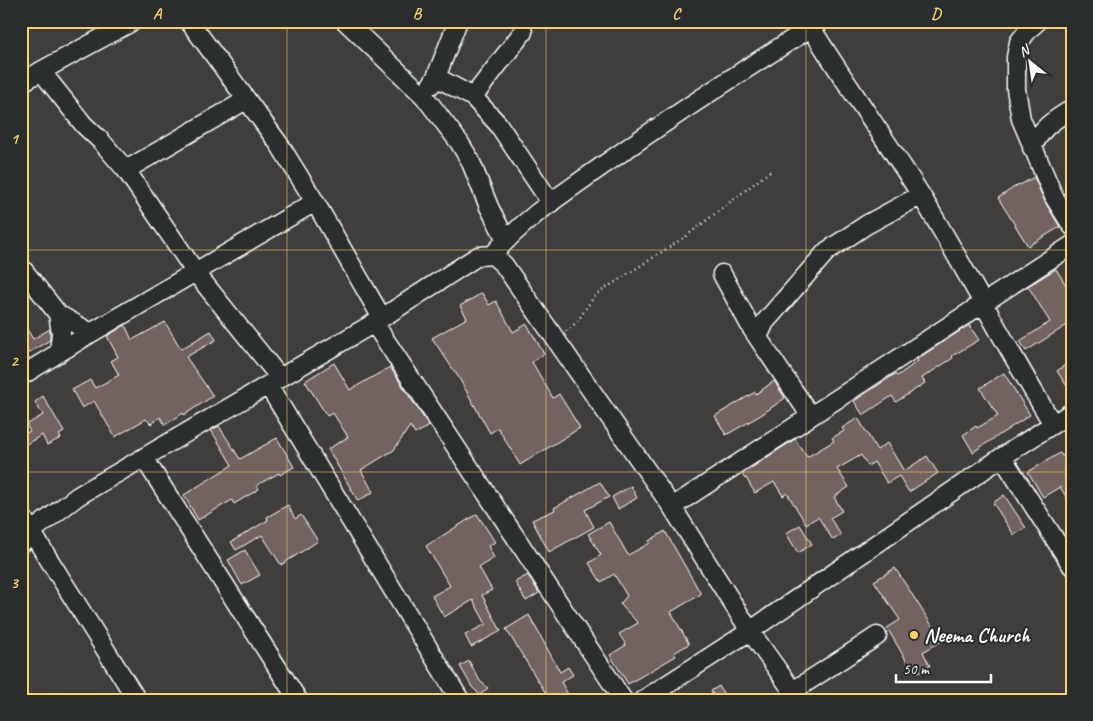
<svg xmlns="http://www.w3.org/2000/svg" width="1093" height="721" font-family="Caveat,sans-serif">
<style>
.building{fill:#726461;stroke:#fff}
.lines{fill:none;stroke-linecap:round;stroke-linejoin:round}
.minor-casing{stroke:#fff;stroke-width:21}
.path{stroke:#fff;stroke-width:2.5;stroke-dasharray:1 4;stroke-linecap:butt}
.minor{stroke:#2a2d2e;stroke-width:18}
.grid{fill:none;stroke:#ffd166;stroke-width:1;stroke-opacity:0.55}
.poi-dot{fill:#ffd166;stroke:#2a2d2e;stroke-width:2}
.labels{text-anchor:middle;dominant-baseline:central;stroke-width:4;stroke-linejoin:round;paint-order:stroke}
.poi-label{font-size:21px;font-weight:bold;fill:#fff;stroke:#2a2d2e;text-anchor:start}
.neatline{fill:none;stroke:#ffd166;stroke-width:2}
.grid-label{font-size:16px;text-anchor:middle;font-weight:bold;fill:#ffd166}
</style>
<rect width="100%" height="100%" fill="#403e3d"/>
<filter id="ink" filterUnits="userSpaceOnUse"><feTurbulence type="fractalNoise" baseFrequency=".02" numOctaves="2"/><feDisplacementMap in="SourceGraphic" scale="10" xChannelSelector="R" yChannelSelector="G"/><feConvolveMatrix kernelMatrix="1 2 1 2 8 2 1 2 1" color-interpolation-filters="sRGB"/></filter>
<g filter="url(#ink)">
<path class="building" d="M1034 177 1045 202 1060 227 1028 246 998 198 1019 184 1020 185Z
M1056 269 1072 295V322L1026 351 1020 341 1050 322 1028 286Z
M482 293 489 305 496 301 513 332 527 324 544 354 532 362 553 398 559 394 580 428 520 465 498 428 490 433 459 378 432 338 467 318 460 306Z
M21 320 33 339 50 329V340L21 357Z
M165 322 181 349 211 331 216 340 186 357 213 396 184 415 183 413 165 425 160 417 151 424 146 419 115 437 94 401 82 408 72 390 90 380 95 388 119 375 111 361 118 357 107 336 125 325 132 340Z
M969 325 979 340 952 356 953 358 922 378 925 383 896 402 892 396 863 415 854 401 895 374 897 376 918 361 917 359Z
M334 363 350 390 390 367 429 426 415 434 410 426 394 450 361 470 373 492 358 501 328 449 348 437 333 413 327 416 305 381Z
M1072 364V394L1057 371 1065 365 1067 367Z
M1004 373 1030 415 973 452 963 435 976 426 977 428 998 416 980 388Z
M774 381 785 398 761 415 726 435 715 416 755 392 756 394Z
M43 396 64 432 59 435 61 438 47 445 42 435 21 447V436L30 431 26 425 43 415 35 402Z
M858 418 877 450 887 443 904 471 927 456 938 473 909 492 899 476 887 483 874 462 868 466 861 455 837 469 849 487 834 497 842 511 830 518 841 535 833 540 818 517 806 524 787 493 783 496 774 482 755 493 746 478 745 479 742 474 795 439 807 457 834 441 832 438 844 431 842 428Z
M219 426 240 459 277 438 294 467 280 475 279 473 257 485 259 489 234 504 232 500 198 520 184 495 232 465 211 430Z
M1072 451V506L1060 487 1043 497 1028 472 1060 453 1062 456Z
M600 482 609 497 585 510 594 527 549 552 532 520 555 510 554 508Z
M631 486 637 498 618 509 612 497Z
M1004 495 1026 528 1014 535 993 503Z
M288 505 295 519 301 515 318 541 281 565 262 535 236 550 231 542 268 520 267 517Z
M477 514 495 542 488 546 494 558 479 567 492 590 482 595 501 631 471 647 465 635 486 624 473 600 444 617 432 596 450 586 426 546Z
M609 522 628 555 650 543 649 541 665 531 701 594 671 612 689 644 674 653 676 656 628 684 610 655 626 645 619 634 638 623 620 604 627 596 614 574 601 582 589 563 601 555 588 534Z
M800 525 812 544 798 553 786 533Z
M245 550 260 575 242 585 228 560Z
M895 568 942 641 923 652 930 666 920 672 912 670 887 628 900 620 874 581Z
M528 575 539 593 526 601 515 582Z
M529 615 560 672 568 667 573 675 561 682 571 700H550L506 629Z
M469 661 480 681 488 688 480 695 472 687 460 666Z
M719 686 727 700H716L711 691Z"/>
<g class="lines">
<defs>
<path id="minor" d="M189 21 279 144 315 202 382 318
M345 21 424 96 459 142 470 160 489 207 506 240
M807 21C843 81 885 137 922 197 967 271 1007 349 1053 424
M1038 21 1029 29 1019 42 1016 57V89L1021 119 1054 197 1072 226
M41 71 84 125 101 141 126 170 196 273 280 378
M436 77 473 97 498 124 551 203
M21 83 41 71 133 21
M431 85 436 77 458 21
M473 97 523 32
M1032 148C1043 126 1051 122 1072 109
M126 170 246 100
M493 255C523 219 564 193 602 166 673 116 746 68 820 22
M21 267 58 314 91 333
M722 274 752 329 810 415
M58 314 61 333 59 353
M374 323 623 700
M758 337 765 322 827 251 866 225 921 195
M21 376 91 333 315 202
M268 385 460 700
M1002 457 1072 566
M144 458 298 700
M672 507 1072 245
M21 515 137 700
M21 544 32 531 78 496 374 323 478 256 493 255 504 265 672 507 750 631 799 700
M793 691 877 636
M643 700 750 631 1002 457 1072 412"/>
</defs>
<use href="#minor" class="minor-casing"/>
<path class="path" d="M566 331 571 328 579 319 595 295 685 237 773 169"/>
<use href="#minor" class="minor"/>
</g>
</g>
<path class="grid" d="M287 21V700M546 21V700M806 21V700M21 250H1072M21 472H1072"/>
<circle class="poi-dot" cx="914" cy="635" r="5"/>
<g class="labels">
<g class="poi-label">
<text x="924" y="635">Neema Church</text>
</g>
</g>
<rect width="1093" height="721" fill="none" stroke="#2a2d2e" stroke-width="55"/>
<g transform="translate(1030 62) rotate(330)" stroke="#2a2d2e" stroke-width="4" paint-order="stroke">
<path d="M0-4L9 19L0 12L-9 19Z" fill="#ffffff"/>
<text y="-8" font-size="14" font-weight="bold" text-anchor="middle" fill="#ffffff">N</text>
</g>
<path d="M896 674v8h95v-8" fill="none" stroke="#ffffff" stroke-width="2.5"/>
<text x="903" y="674" font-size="15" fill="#ffffff" stroke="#2a2d2e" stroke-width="4" paint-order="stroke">50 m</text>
<rect x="28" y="28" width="1038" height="666" class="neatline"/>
<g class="grid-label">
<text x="157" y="19">A</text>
<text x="417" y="19">B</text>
<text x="676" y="19">C</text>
<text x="936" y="19">D</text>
<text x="14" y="144">1</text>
<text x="14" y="366">2</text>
<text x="14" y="588">3</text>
</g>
</svg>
